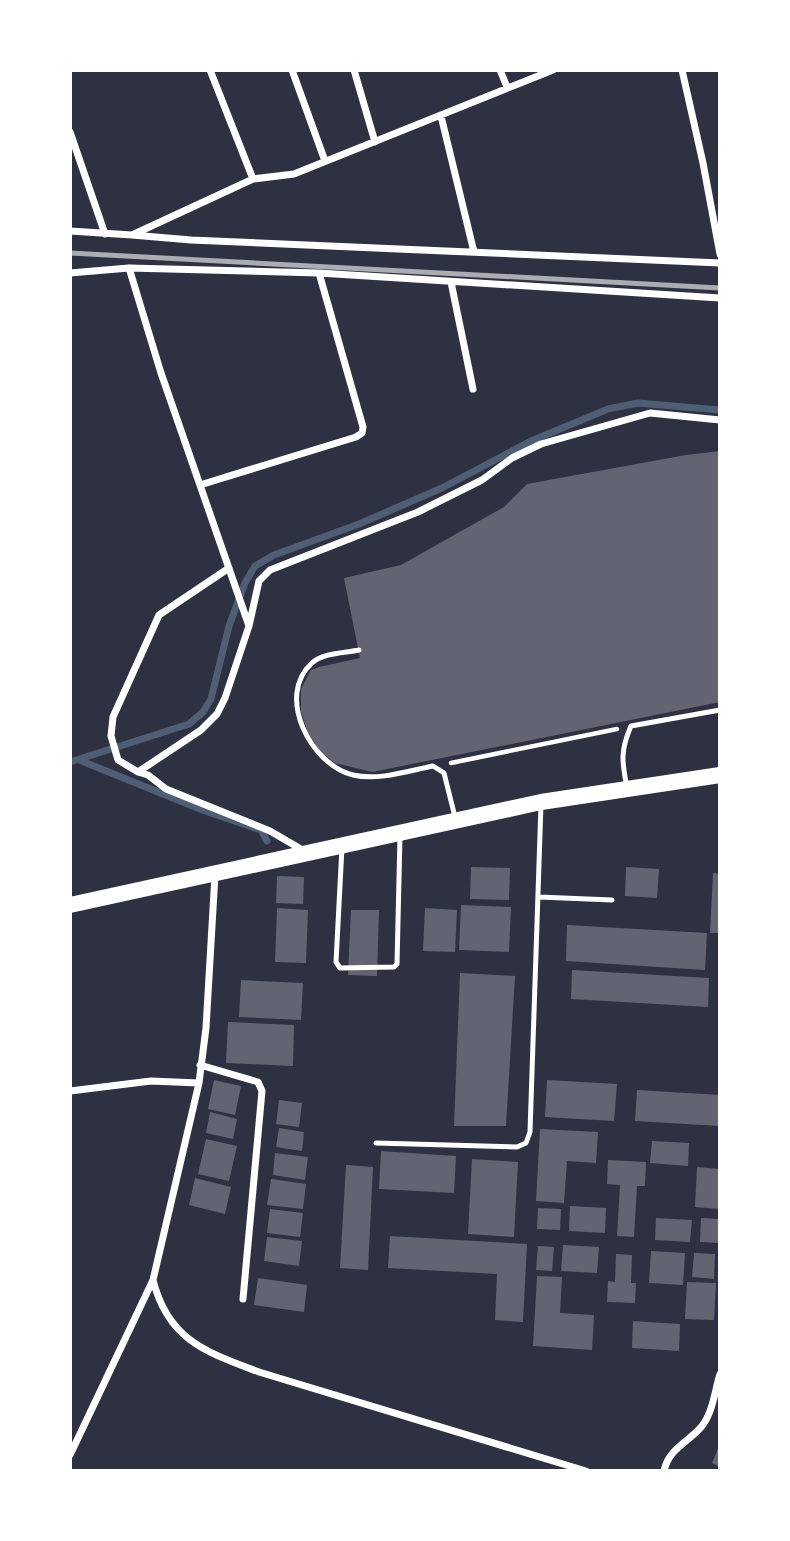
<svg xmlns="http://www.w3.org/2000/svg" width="790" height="1541" font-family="'Fira Sans Condensed',sans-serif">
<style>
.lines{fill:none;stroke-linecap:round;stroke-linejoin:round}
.stream{stroke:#4f5d75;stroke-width:7}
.building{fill:#626471}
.path{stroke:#fff;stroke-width:4.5}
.service{stroke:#fff;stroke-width:5}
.minor{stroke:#fff;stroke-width:7}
.primary{stroke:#fff;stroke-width:16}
.rail{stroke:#abadb3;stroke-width:5}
</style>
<rect width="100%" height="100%" fill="#2d3142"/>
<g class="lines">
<path class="stream" d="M79 760 205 811 261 830 267 841
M70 762 189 724 203 712 211 699 229 626 245 583 255 566 274 555 359 524 442 488 531 441 608 409 638 403 720 410"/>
</g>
<path class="building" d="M720 451V702L372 772 335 763 320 751 308 733 301 712V689L311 670 319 667 360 658 344 578 401 565 504 507 527 484 686 455Z
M471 867 510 868 509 900 470 899Z
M626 867 659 869 657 898 625 896Z
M713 873 720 874V933H710Z
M277 876 304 877 303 904 276 903Z
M461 905 511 907 509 952 459 950Z
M277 908 308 910 306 963 275 962Z
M425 908 457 910 455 952 423 951Z
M351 910H379L377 976 348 975Z
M567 925 707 933 705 970 566 961Z
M572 970 709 978 708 1007 571 999Z
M460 973 515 976 506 1126H454Z
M241 980 303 983 301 1020 239 1017Z
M228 1022 294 1025 293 1066 226 1063Z
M214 1080 241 1086 235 1115 208 1109Z
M547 1080 617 1084 614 1121 545 1117Z
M637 1090 720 1095V1126L635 1121Z
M279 1100 302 1103 299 1127 276 1124Z
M210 1112 237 1119 233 1139 206 1133Z
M279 1128 304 1132 302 1151 276 1147Z
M540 1129 598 1132 596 1163 567 1161 564 1203 536 1201Z
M206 1139 237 1146 229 1181 198 1174Z
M652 1141 689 1143 688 1166 650 1163Z
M381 1151 456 1156 454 1193 379 1189Z
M275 1153 308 1157 305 1180 273 1175Z
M472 1159 518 1162 514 1237 468 1234Z
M608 1160 646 1162 645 1186H637L634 1237 617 1236 620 1185 607 1184Z
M346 1165 373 1167 368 1270 340 1268Z
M697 1167 720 1169 719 1209 695 1207Z
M195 1178 231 1187 225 1214 189 1205Z
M271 1179 306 1184 303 1209 267 1205Z
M570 1206 606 1208 605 1233 569 1231Z
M538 1208 561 1209 560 1230 537 1229Z
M270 1209 303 1213 300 1237 267 1233Z
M656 1218 692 1220 690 1242 655 1240Z
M701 1218 720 1219 719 1243 700 1242Z
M390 1236 527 1244 523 1322 495 1320 497 1274 388 1268Z
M267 1237 302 1241 299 1266 264 1261Z
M563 1245 599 1247 597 1273 561 1271Z
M538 1246 554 1247 552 1271 536 1270Z
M651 1251 685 1253 683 1285 649 1283Z
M694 1253 715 1254 714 1279 692 1277Z
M616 1254 632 1255 631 1283H636L635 1303 607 1302 608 1281 615 1282Z
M537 1276 562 1277 560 1313 594 1315 592 1350 533 1346Z
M258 1278 307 1285 304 1312 254 1305Z
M687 1282 716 1283 714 1320 685 1319Z
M633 1321 680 1324 679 1351 632 1348Z
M720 1444V1467L712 1463Z"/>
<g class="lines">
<path class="path" d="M451 763 617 729"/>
<path class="service" d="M359 650C345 653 322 653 312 663 275 696 311 765 353 775 378 781 408 771 433 766L444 773 455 817
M627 788C622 762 620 751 631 726L720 710
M342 847 336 962 340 968 394 967 397 964 400 836
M539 897 612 900
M376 1143 517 1147 526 1143 530 1132 541 804"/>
<path class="minor" d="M210 70 253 179
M292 70 325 161
M354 70 375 142
M500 70 507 87
M682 70 703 163 720 254
M441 116 474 252
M70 132 105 234
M70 231 132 235 253 179 294 174 553 70
M132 235 191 240 720 263
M129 268 161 373 249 626 225 698 217 714 201 730 138 772 148 775 166 789 270 831 306 852
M70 273 129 268 319 273 363 427 362 433 356 437 200 485
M319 273 720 298
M451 282 473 389
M249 626 259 581 270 570 418 512 482 480 512 458 541 444 650 413 720 420
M138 772 118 760 111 736 113 717 159 615 229 568
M215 875 206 1028 199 1083 153 1280C168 1340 206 1352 259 1372L586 1471
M200 1065 258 1082 262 1091 243 1299
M70 1091 151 1081 199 1083
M70 1455 153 1280
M664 1471C668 1449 689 1442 702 1426 713 1412 715 1390 720 1374"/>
<path class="primary" d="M70 905 541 802 720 775"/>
<path class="rail" d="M70 253 720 288"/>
</g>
<rect width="790" height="1541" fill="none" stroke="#ffffff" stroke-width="144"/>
</svg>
